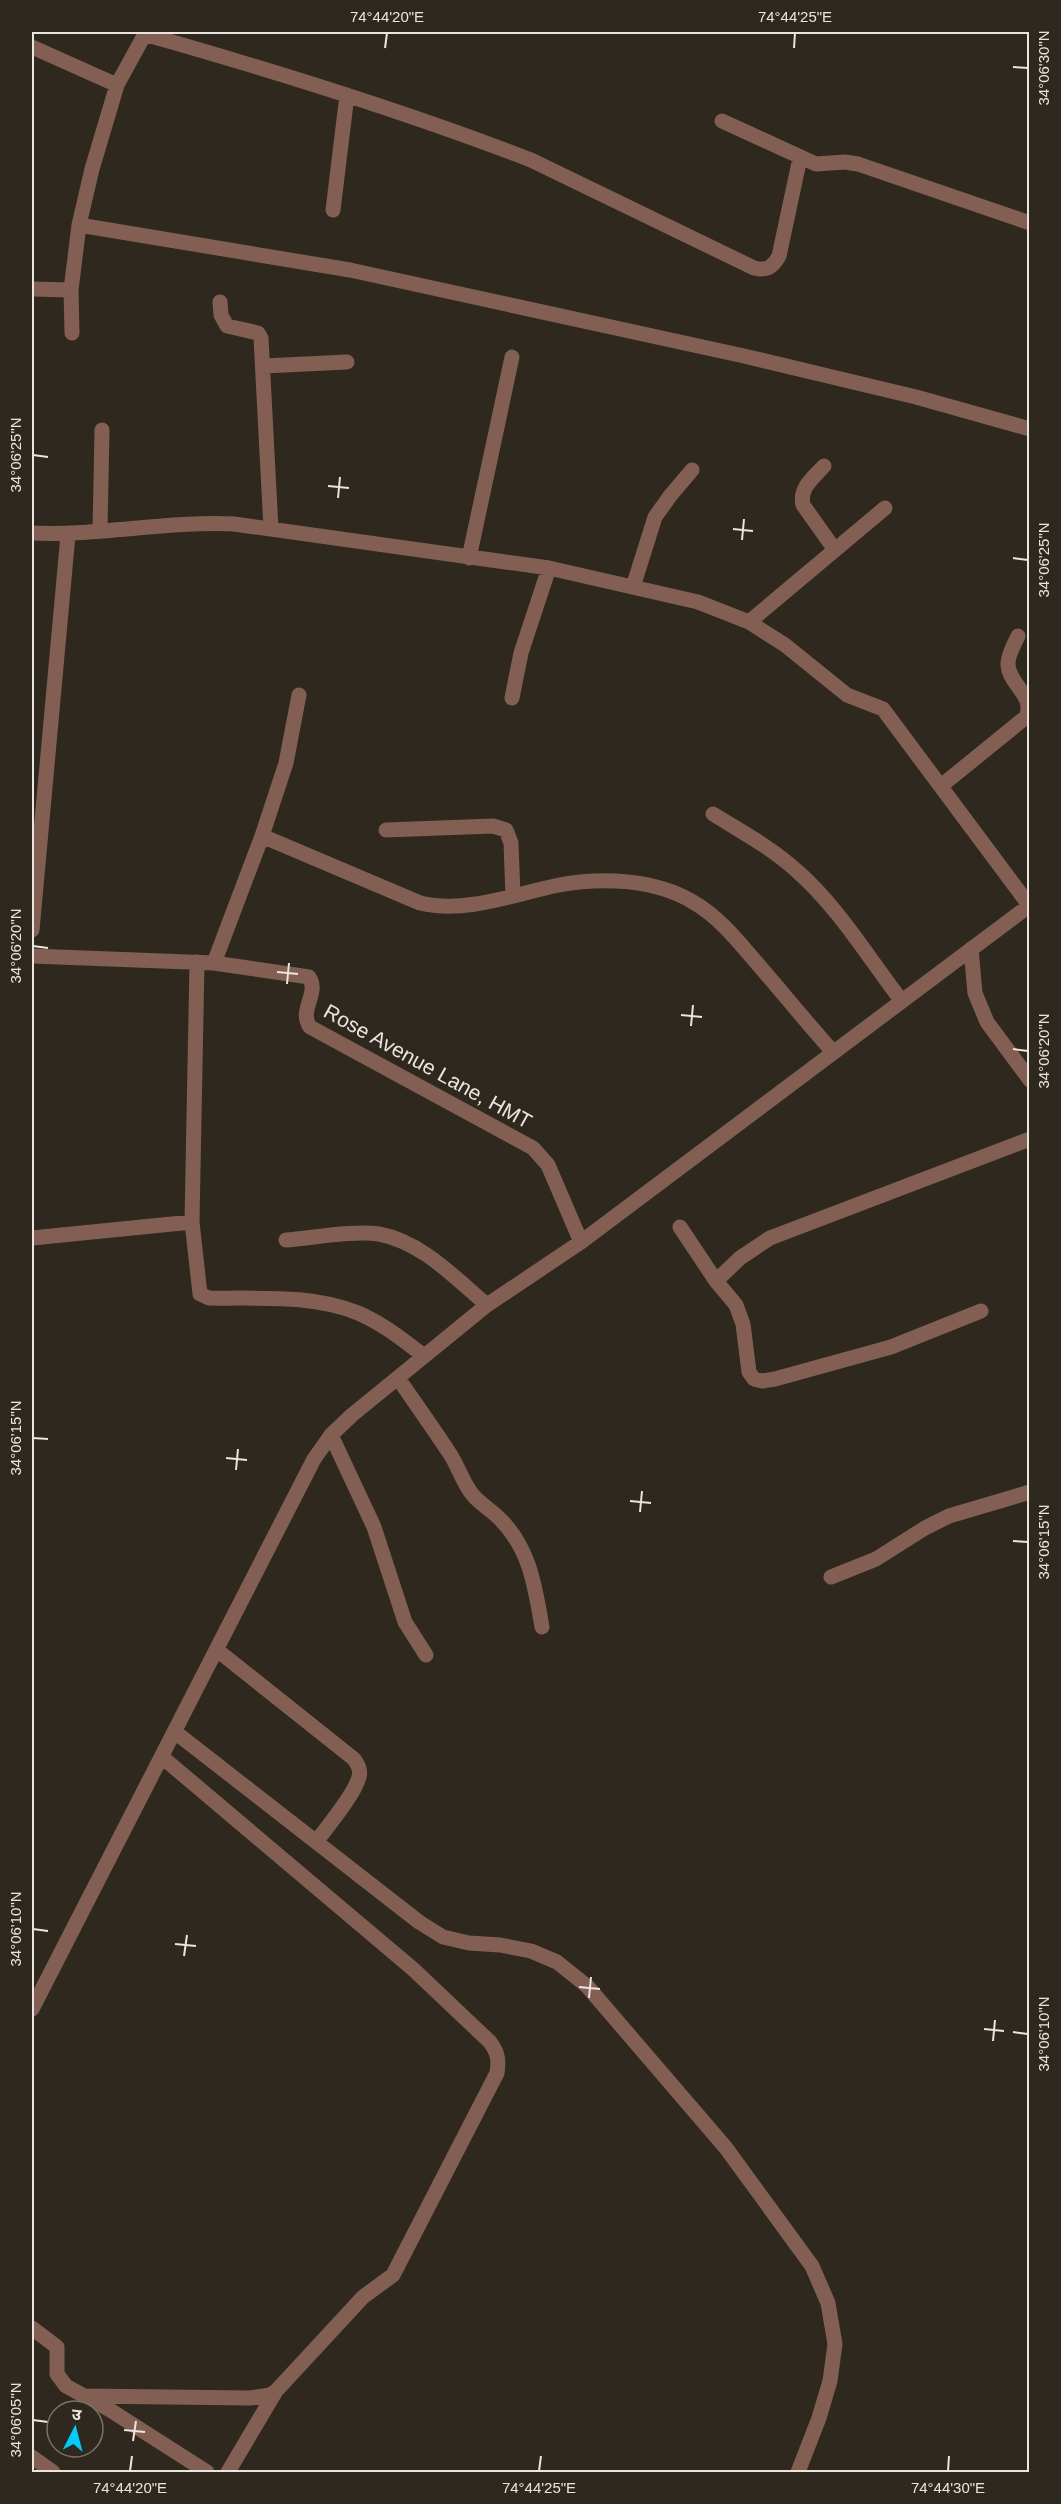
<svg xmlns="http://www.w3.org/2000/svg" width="1061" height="2504" font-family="Arial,'Noto Sans Devanagari',sans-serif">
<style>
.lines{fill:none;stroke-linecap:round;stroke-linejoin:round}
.minor{stroke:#835e52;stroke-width:15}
.ticks{fill:none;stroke:#eae5df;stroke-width:2}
.labels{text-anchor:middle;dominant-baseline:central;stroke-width:6;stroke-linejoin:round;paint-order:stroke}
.street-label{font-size:21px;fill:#eae5df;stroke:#2f281f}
.neatline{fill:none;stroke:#eae5df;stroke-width:2}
.ticks-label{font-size:15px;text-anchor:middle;fill:#eae5df}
</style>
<rect width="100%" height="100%" fill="#2f281f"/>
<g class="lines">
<path class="minor" d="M144 34C275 71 404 111 531 160L754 268C767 271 772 268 779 256L800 158
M32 47 117 85
M722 121 816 164 845 162 858 164 1030 223
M333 210 347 95
M79 225 350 270 744 356 916 397 1030 429
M32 289 71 290
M220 302 221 315 227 326 258 333 261 338 271 529
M72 333 71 290 79 225 92 169 117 85 146 32
M264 366 347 362
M824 466C813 478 799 488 803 505L835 550
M100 531 102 430
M32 533C99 536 166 521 234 524L549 568 698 602 749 622 785 645 847 695 883 709 1029 905
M469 558 512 357
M633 587 655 517 670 496 692 470
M749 622 885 508
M512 698 521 653 549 568
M941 786 1026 717C1036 696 1008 684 1008 664 1008 654 1014 645 1018 636
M713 814C742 832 772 848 797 871 838 907 868 957 901 1000
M386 830 493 826 506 830 511 843 513 896
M262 836 420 903C466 914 514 894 559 885 602 877 655 879 693 902 721 918 741 945 762 969 786 997 809 1025 833 1052
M32 930 68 535
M971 949 975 993 987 1022 1030 1080
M32 956 214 963 309 977C320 993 298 1010 310 1027L533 1148 548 1165 581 1242
M197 962 192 1222 200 1294 209 1298C259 1299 311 1294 358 1313 382 1323 403 1340 424 1356
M214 963 262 836 286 763 299 695
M680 1227 716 1281 736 1305 743 1324 749 1372 754 1379 762 1381 775 1379 891 1347 981 1311
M32 1238 192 1222
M286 1240C312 1238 355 1230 379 1234 422 1242 455 1278 487 1305
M716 1281 740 1258 770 1238 1030 1139
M398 1378C415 1403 433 1428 450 1454 458 1466 463 1483 472 1494 480 1504 490 1509 499 1518 530 1548 535 1587 542 1627
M331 1435 374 1527 405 1622 426 1655
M831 1577 876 1559 925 1528 949 1516 1030 1492
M217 1650 354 1759C358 1765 361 1770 359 1777 355 1794 327 1827 316 1842
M175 1732 419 1922 443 1937 469 1943 500 1945 531 1951 557 1962 587 1986 726 2148 812 2266 828 2303 835 2344 830 2381 819 2418 798 2472
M32 2009 314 1459 331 1435 352 1415 487 1305 581 1242 1030 905
M32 2328 57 2347V2374L66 2386 110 2410 207 2472
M85 2396 250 2398 270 2395 276 2391 363 2297 393 2275 497 2073C499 2060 498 2053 490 2042L413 1969 162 1757
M32 2457 53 2472
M228 2472 276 2391"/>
</g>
<path class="ticks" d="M385 48 387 33M794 48 795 33M1013 67 1028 68M33 455 48 457M328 486 349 488M338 498 340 477M733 529 753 531M742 540 744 519M1013 558 1028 560M33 946 48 948M277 972 298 974M287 984 289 963M681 1015 702 1017M691 1026 693 1005M1013 1049 1028 1051M33 1438 48 1439M226 1458 247 1460M236 1470 238 1449M630 1501 651 1503M640 1512 642 1491M1013 1541 1028 1542M33 1929 48 1931M175 1944 196 1946M184 1956 187 1935M579 1987 600 1989M589 1998 591 1977M984 2029 1004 2031M1013 2032 1028 2034M993 2041 995 2020M33 2420 48 2422M124 2430 145 2432M133 2441 136 2421M130 2471 132 2456M539 2471 541 2456M948 2471 949 2456"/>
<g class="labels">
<g class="street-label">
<text transform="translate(428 1066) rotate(29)">Rose Avenue Lane, HMT</text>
</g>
</g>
<rect width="1061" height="2504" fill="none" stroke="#2f281f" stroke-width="66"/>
<g transform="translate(75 2429) rotate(6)"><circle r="28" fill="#2f281f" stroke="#7a746c" stroke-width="1.5"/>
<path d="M0-4.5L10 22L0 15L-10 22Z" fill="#02cbf9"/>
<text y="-9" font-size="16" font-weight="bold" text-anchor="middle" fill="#eae5df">उ</text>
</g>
<rect x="33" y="33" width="995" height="2438" class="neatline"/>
<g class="ticks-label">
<text x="387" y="22">74°44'20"E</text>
<text x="795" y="22">74°44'25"E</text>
<text transform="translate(1044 68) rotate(-90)" y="5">34°06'30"N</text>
<text transform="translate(16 455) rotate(-90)" y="5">34°06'25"N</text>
<text transform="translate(1044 560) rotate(-90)" y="5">34°06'25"N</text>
<text transform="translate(16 946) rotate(-90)" y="5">34°06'20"N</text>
<text transform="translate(1044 1051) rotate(-90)" y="5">34°06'20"N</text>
<text transform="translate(16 1438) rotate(-90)" y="5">34°06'15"N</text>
<text transform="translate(1044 1542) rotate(-90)" y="5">34°06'15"N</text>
<text transform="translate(16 1929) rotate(-90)" y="5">34°06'10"N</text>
<text transform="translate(1044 2034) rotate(-90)" y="5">34°06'10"N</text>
<text transform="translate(16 2420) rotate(-90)" y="5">34°06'05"N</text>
<text x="130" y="2493">74°44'20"E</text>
<text x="539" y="2493">74°44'25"E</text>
<text x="948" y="2493">74°44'30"E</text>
</g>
</svg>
